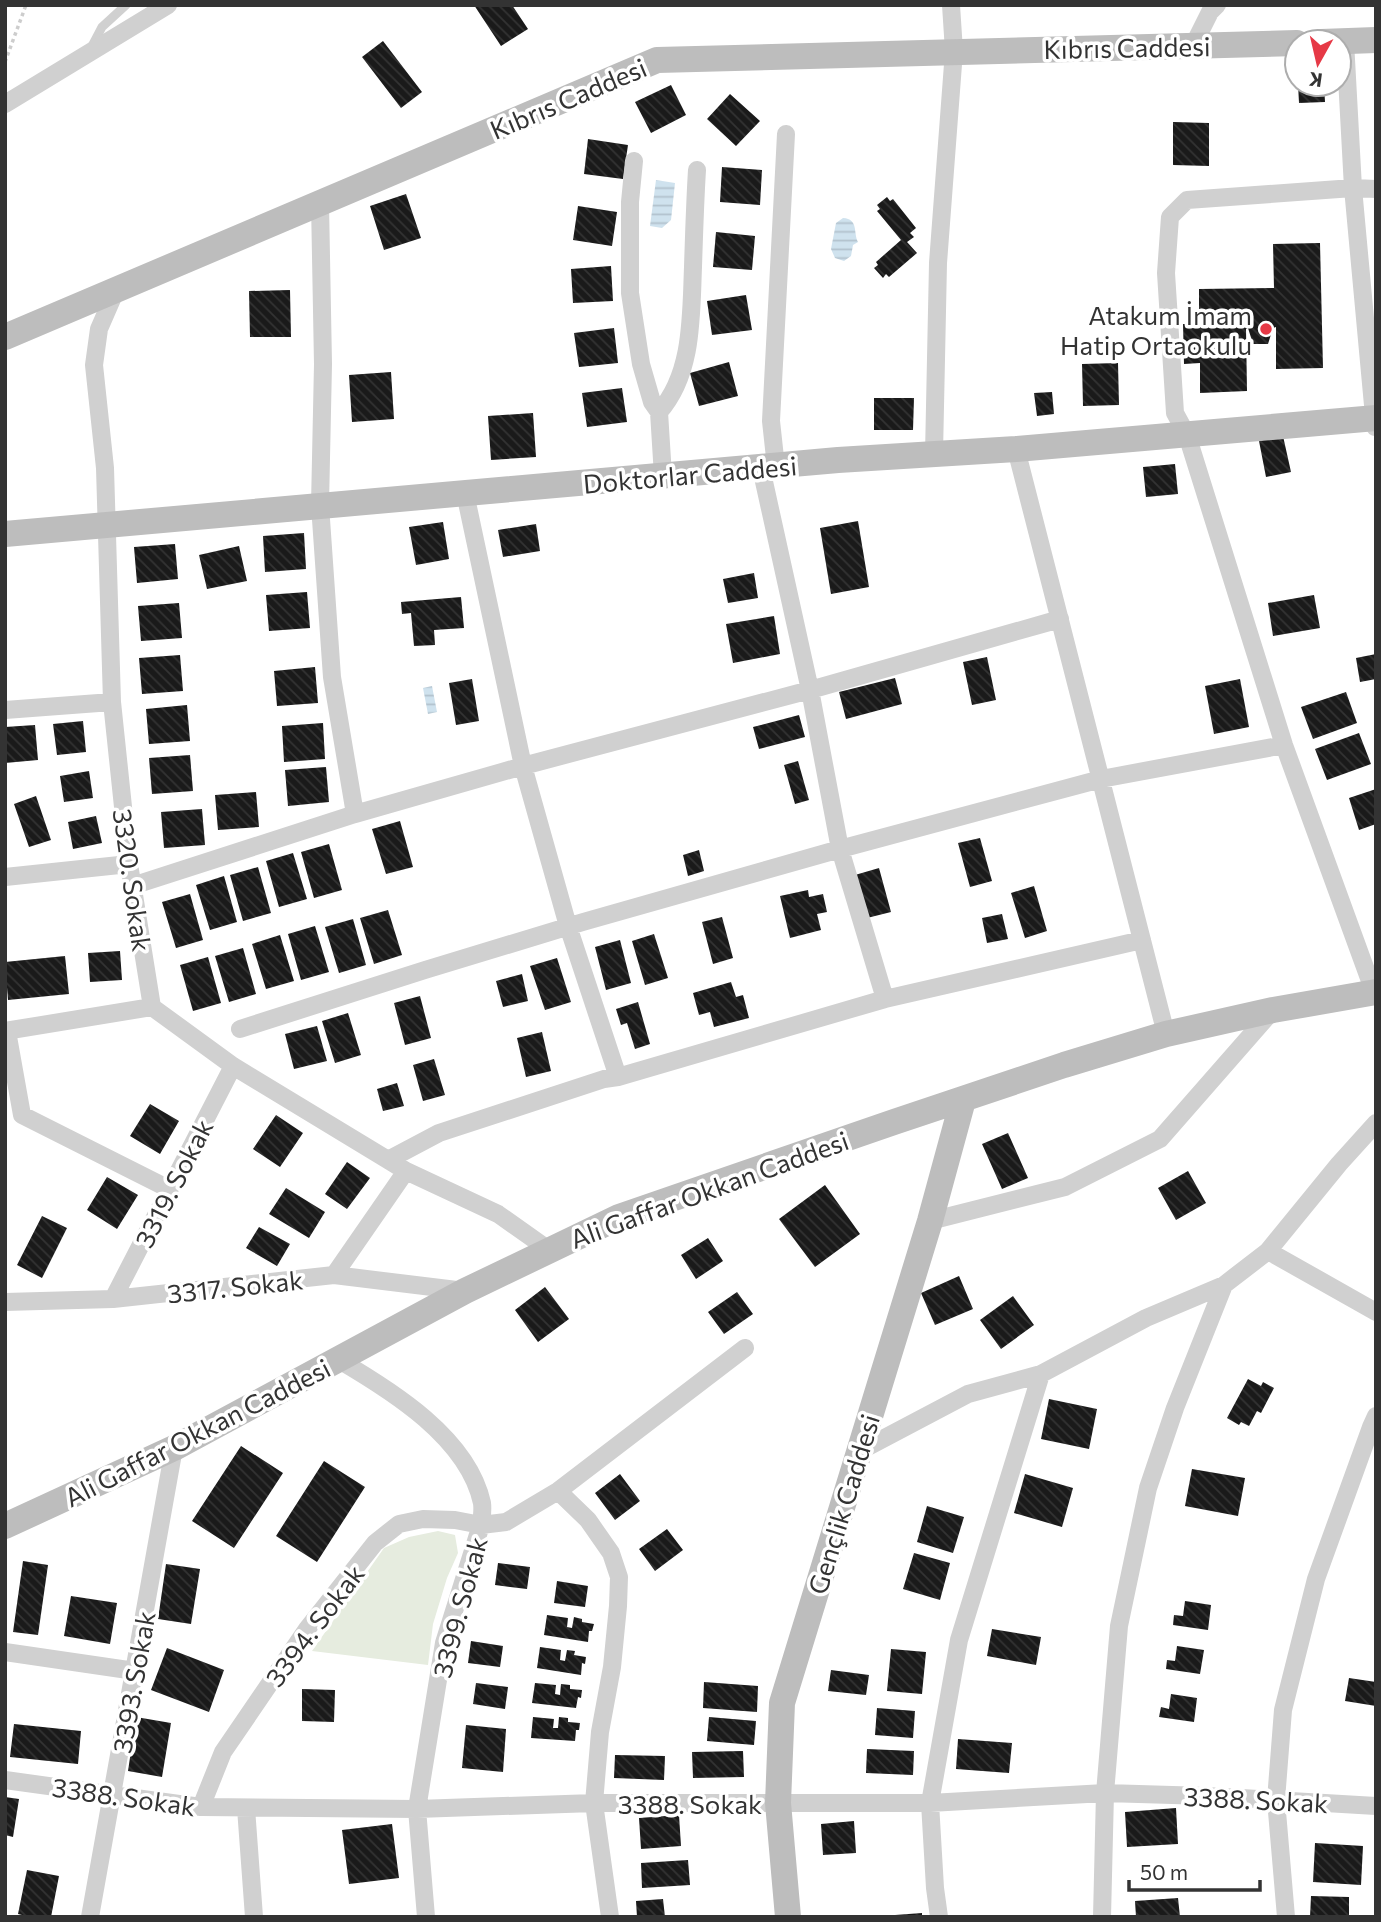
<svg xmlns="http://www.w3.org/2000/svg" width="1381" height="1922" font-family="Commissioner,sans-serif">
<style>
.green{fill:#e6ecdf}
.water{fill:url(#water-rules)}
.building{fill:url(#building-back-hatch)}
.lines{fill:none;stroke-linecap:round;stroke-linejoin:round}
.path{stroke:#cdcdcd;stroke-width:3.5;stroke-dasharray:3.5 3.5;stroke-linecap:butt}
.lane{stroke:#d0d0d0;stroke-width:9}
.street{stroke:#d0d0d0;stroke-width:18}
.secondary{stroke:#bdbdbd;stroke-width:26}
.poi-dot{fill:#e63946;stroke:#fff;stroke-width:2.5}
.labels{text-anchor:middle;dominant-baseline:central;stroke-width:7;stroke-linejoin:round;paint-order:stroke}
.street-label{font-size:26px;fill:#333;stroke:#fff}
.poi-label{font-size:26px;fill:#333;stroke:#fff;text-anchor:end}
</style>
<defs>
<pattern id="water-rules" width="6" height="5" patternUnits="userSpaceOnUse" patternTransform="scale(1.75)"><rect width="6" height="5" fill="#cfe2ee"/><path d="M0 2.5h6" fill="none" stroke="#b2c2cd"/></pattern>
<pattern id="building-back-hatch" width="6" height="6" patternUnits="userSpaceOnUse" patternTransform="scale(1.75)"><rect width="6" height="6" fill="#1a1a1a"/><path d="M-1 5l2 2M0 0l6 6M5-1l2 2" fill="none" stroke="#333"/></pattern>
</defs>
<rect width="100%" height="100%" fill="#fff"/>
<path class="green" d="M438 1531 455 1535 458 1553 447 1578 433 1624 428 1665 312 1651 384 1548 409 1537Z"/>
<path class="water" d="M656 180 675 183 671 220 662 228 650 226Z
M843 218C859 219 853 233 858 242L853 245 851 256 844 261 835 258 831 249 836 223Z
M432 686 437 712 428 714 423 688Z"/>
<path class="building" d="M474 5H512L528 29 501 46Z
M383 41 422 92 401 108 362 57Z
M1298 84H1324L1325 102 1299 103Z
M671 85 686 115 651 133 635 102Z
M730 94 760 121 736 146 707 119Z
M1173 122 1209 123V166L1173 165Z
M588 139 628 145 623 179 584 174Z
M722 167 762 170 760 205 720 202Z
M406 194 421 238 384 250 370 206Z
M887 197 890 201 893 199 916 228 910 233 914 237 907 242 917 253 889 277 886 274 883 278 874 268 878 265 876 262 901 240 877 211 880 209 877 205Z
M578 206 617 212 612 246 573 240Z
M716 232 755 236 752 270 713 267Z
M1320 243 1323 368 1276 369V327L1273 328 1268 344H1253L1248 328 1246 329 1247 391 1200 393V363L1184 364 1183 324H1199V289L1274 288 1273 244Z
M611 266 613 301 573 303 571 269Z
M290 290 291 337H250L249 291Z
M746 295 752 330 712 335 707 301Z
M614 328 618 363 579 367 574 333Z
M729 362 738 396 699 406 690 373Z
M1118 363 1119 405 1083 406 1082 364Z
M391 372 394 419 352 422 349 375Z
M622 388 627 422 587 427 582 393Z
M1052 392 1054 414 1037 416 1034 393Z
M874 398H914L913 430H874Z
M533 413 536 457 491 460 488 416Z
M1283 436 1291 472 1266 477 1259 441Z
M1175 464 1178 494 1146 497 1143 467Z
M858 521 869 587 831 594 820 528Z
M443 522 449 559 416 565 409 527Z
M536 524 540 551 503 557 498 530Z
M304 533 306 569 265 572 263 536Z
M175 544 178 579 137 583 134 547Z
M239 546 247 581 207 589 199 555Z
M754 573 758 598 728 603 723 579Z
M307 592 310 628 269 631 266 595Z
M1314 595 1320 628 1273 636 1268 603Z
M461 597 464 628 434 630 435 645 414 646 411 613 402 614 401 602Z
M179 603 182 638 141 641 138 606Z
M774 616 780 654 733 663 726 624Z
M1376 654V679L1360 682 1356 658Z
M180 655 183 691 142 694 139 658Z
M987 657 996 700 972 705 963 662Z
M315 667 318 703 277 706 274 671Z
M895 678 902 704 846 719 839 692Z
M472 679 479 721 456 725 449 683Z
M1240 679 1249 727 1214 734 1205 686Z
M1346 692 1357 723 1313 739 1301 707Z
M187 705 190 741 149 744 146 709Z
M799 715 805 737 759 749 753 727Z
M83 721 86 752 57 755 53 724Z
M323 723 325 759 284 762 282 726Z
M35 725 38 760 5 763V727Z
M1359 733 1371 764 1327 780 1315 749Z
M190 755 193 791 152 794 149 758Z
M798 761 809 800 795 804 784 765Z
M326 767 329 802 288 806 285 770Z
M89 771 93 798 64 802 60 776Z
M1376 789V824L1359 830 1349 798Z
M256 792 259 827 218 830 215 795Z
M36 796 51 840 29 847 14 804Z
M202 809 205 845 164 848 161 812Z
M96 816 102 843 73 849 68 822Z
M400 821 413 867 386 874 372 829Z
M980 838 992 881 970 887 958 843Z
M329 844 342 890 314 898 301 852Z
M699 850 704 871 688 876 683 855Z
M293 853 307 899 279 907 266 861Z
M258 867 271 913 243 921 230 875Z
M879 868 891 912 867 918 855 875Z
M224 876 237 922 210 930 196 885Z
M1034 886 1047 931 1025 938 1011 893Z
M808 890 809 897 823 894 827 912 817 914 821 930 790 938 780 896Z
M190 894 203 940 176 948 162 902Z
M388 910 402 955 374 964 360 918Z
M1002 914 1008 939 987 943 982 918Z
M722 917 733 958 713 964 702 922Z
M353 919 366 965 339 973 325 927Z
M315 926 329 972 301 980 288 934Z
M654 934 668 978 645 985 632 941Z
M280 935 294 981 266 989 252 944Z
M620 940 631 983 606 990 595 947Z
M243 948 256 994 229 1002 215 956Z
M120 951 122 980 90 982 88 953Z
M65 956 69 994 8 1000 5 962Z
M208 957 221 1003 193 1011 180 965Z
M557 958 571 1002 545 1010 530 966Z
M522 974 528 1001 503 1007 496 981Z
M731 982 736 997 743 995 749 1018 714 1027 710 1012 699 1015 693 993Z
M420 996 431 1038 405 1045 394 1003Z
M638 1002 650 1044 635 1049 627 1023 621 1025 616 1009Z
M348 1013 361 1055 335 1063 322 1021Z
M317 1026 327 1061 294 1069 285 1034Z
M542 1032 551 1071 526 1077 517 1038Z
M434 1059 445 1095 423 1101 413 1065Z
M397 1083 404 1106 383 1111 377 1089Z
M150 1104 179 1121 160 1154 130 1136Z
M276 1115 303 1133 280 1167 253 1149Z
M1008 1133 1028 1178 1002 1189 982 1144Z
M347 1162 370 1178 347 1209 325 1194Z
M1188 1171 1206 1203 1176 1220 1158 1188Z
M107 1177 138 1195 117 1229 87 1210Z
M825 1185 860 1234 815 1267 779 1219Z
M286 1188 325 1212 309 1238 269 1214Z
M42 1216 67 1228 42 1278 17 1265Z
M259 1227 290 1244 277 1266 246 1248Z
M708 1238 723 1261 696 1279 681 1255Z
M959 1276 973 1309 935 1325 921 1293Z
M545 1287 569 1319 538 1342 515 1310Z
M737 1292 753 1314 724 1334 708 1312Z
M1013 1296 1034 1325 1001 1349 980 1320Z
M1248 1379 1261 1386 1263 1382 1274 1388 1261 1413 1257 1411 1249 1426 1241 1422 1239 1425 1227 1418Z
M1049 1399 1097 1409 1089 1449 1041 1439Z
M241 1446 283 1473 234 1548 192 1521Z
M324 1461 365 1487 317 1562 276 1536Z
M1192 1469 1245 1478 1238 1516 1185 1506Z
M620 1474 640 1501 615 1520 595 1493Z
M1025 1474 1073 1488 1062 1527 1014 1513Z
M927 1506 964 1517 953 1553 917 1542Z
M667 1529 683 1550 655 1571 639 1549Z
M914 1553 950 1563 940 1600 903 1589Z
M23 1561 48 1565 38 1635 13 1632Z
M498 1563 530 1567 527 1589 495 1585Z
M166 1564 200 1569 191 1624 158 1619Z
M557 1581 588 1586 585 1607 554 1603Z
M71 1596 117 1603 110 1644 64 1636Z
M1185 1601 1211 1605 1208 1630 1173 1625 1174 1615 1183 1616Z
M547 1615 568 1618 567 1627 572 1628 574 1617 582 1619V1622L594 1624 592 1631H589L588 1642 544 1635Z
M992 1629 1041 1637 1036 1665 987 1656Z
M471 1641 503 1646 500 1667 468 1663Z
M1177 1646 1204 1650 1200 1674 1166 1669 1167 1660 1175 1661Z
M540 1647 561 1650 560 1660 565 1661 567 1650 575 1651 574 1655 586 1657 585 1664 582 1663 581 1675 537 1668Z
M167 1648 224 1670 209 1712 151 1690Z
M891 1649 926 1652 922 1694 887 1691Z
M831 1670 869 1675 866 1695 828 1691Z
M1349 1678 1376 1682V1706L1345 1701Z
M704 1682 758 1686 757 1712 703 1708Z
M476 1683 508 1687 505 1709 473 1704Z
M535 1683 556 1685 555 1694 560 1695 561 1684 570 1685V1689L582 1690 581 1698 578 1697 576 1708 532 1703Z
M302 1689 335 1690 334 1722 302 1721Z
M1171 1694 1197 1698 1194 1722 1159 1717 1161 1707 1169 1709Z
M877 1708 915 1711 913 1738 875 1735Z
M136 1717 171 1723 162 1777 128 1771Z
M533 1717 554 1719 553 1728H558L559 1717 568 1718V1722L580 1723 579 1730H576L575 1741 531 1738Z
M709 1717 756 1721 754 1745 707 1741Z
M14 1724 81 1731 78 1764 10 1757Z
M466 1725 506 1729 503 1772 462 1768Z
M958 1739 1012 1743 1009 1773 956 1769Z
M867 1749 914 1751 913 1775 866 1773Z
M743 1751 744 1777 693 1778 692 1752Z
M615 1755 665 1756 664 1780 614 1778Z
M5 1797 19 1799 13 1837 5 1835Z
M1176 1808 1178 1844 1127 1847 1125 1812Z
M679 1815 681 1846 641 1849 639 1818Z
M854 1821 856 1853 823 1855 821 1824Z
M392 1824 399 1878 349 1884 342 1830Z
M1315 1843 1363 1846 1361 1885 1313 1882Z
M688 1860 690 1885 642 1888 641 1863Z
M27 1870 59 1876 51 1917H30L18 1914Z
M1311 1896 1349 1897V1917H1310Z
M1178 1898 1180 1917H1136L1135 1901Z
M663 1899 665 1917H637L636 1901Z
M922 1913V1917H895V1915Z"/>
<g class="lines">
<path class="path" d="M5 62 26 5"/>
<path class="lane" d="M91 48 102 27 126 5"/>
<path class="street" d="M1345 41 1353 188 1375 427
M1193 46 1210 12 1217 5
M5 104 168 5
M634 161 630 202V293L641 364 652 402 659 412 663 476
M320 203 323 364 320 505 332 677 355 814
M116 290 99 329 94 365 105 468 112 702 129 864 152 1007 233 1066 388 1160 406 1171 498 1214 549 1250
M659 412C693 374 691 316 693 267 694 235 695 202 697 170
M1016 449 1166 1034
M934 454 938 263 954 51 951 5
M776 467 771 421 786 134
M761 468 810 690 840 849 885 999
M465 493 523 766 568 926 618 1077
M5 710 112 702
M5 877 129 864
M132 886 355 814 523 766 810 690 1060 619
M1374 992 1284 745 1187 435 1175 413 1166 273 1170 217 1187 200 1353 188 1376 189
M240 1029 425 970 583 922 840 849 1101 779 1284 745
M5 1031 152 1007
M7 1031 22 1115 169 1189
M388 1160 439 1133 604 1079 618 1077 885 999 1142 940
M930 1221 1065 1187 1160 1139 1273 1010
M1268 1251 1376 1312
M334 1275 406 1171
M113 1299 233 1066
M5 1302 113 1299 334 1275 465 1291
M339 1360C392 1391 468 1438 482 1503 483 1510 482 1517 481 1525L444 1643 417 1809 426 1917
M858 1452 968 1394 1041 1374 1146 1318 1224 1285 1268 1251 1339 1164 1376 1123
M558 1491 588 1520 611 1553 619 1577 618 1606 612 1667 600 1732 594 1803 610 1917
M5 1652 135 1671
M5 1780 201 1807 417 1809 594 1803H930L1105 1793 1206 1796 1376 1806
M201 1807 223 1752 307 1629 375 1543 399 1524 423 1519 455 1520 481 1525 506 1522 558 1491 745 1348
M246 1808 254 1917
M90 1917 174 1448
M939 1917 935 1888 930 1803 959 1640 1041 1374
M1102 1917 1105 1793 1119 1626 1148 1488 1175 1408 1224 1285
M1286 1917 1276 1800 1283 1710 1316 1579 1371 1427 1376 1416"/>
<path class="secondary" d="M1321 42 1376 40
M5 337 657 60 1297 43
M5 534 838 460 1016 449 1376 418
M5 1526 174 1448 465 1291 619 1217 894 1122 1064 1065 1166 1034 1273 1010 1376 992
M788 1917 778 1803 782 1703 930 1221 963 1100"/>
</g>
<circle class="poi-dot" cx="1266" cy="329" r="7"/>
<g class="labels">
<g class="street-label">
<text transform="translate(1127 47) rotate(-1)">Kıbrıs Caddesi</text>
<text transform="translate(568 98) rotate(-23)">Kıbrıs Caddesi</text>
<text transform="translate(690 474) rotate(-5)">Doktorlar Caddesi</text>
<text transform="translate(133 880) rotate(82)">3320. Sokak</text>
<text transform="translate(173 1183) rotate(-63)">3319. Sokak</text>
<text transform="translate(709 1189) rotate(-20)">Ali Gaffar Okkan Caddesi</text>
<text transform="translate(235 1286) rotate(-6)">3317. Sokak</text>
<text transform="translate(197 1432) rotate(-27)">Ali Gaffar Okkan Caddesi</text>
<text transform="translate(843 1504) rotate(-73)">Gençlik Caddesi</text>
<text transform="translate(459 1607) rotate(-75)">3399. Sokak</text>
<text transform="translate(314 1625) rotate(-53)">3394. Sokak</text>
<text transform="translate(133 1682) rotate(-80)">3393. Sokak</text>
<text transform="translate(124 1796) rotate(8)">3388. Sokak</text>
<text transform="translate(1256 1799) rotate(3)">3388. Sokak</text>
<text x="690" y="1803">3388. Sokak</text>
</g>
<g class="poi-label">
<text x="1252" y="314">Atakum İmam<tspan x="1252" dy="30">Hatip Ortaokulu</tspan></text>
</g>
</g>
<rect width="1381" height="1922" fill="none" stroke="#333333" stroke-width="14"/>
<g transform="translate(1318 63) rotate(188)"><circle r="33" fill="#ffffff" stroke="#adadad" stroke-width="2"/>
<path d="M0-5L12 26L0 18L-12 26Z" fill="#e63946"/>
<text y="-10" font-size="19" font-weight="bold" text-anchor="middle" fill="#333333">K</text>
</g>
<path d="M1129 1880v10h131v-10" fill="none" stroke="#333333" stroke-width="3.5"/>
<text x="1140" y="1880" font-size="21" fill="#333333" stroke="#ffffff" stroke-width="5" paint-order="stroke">50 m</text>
</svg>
